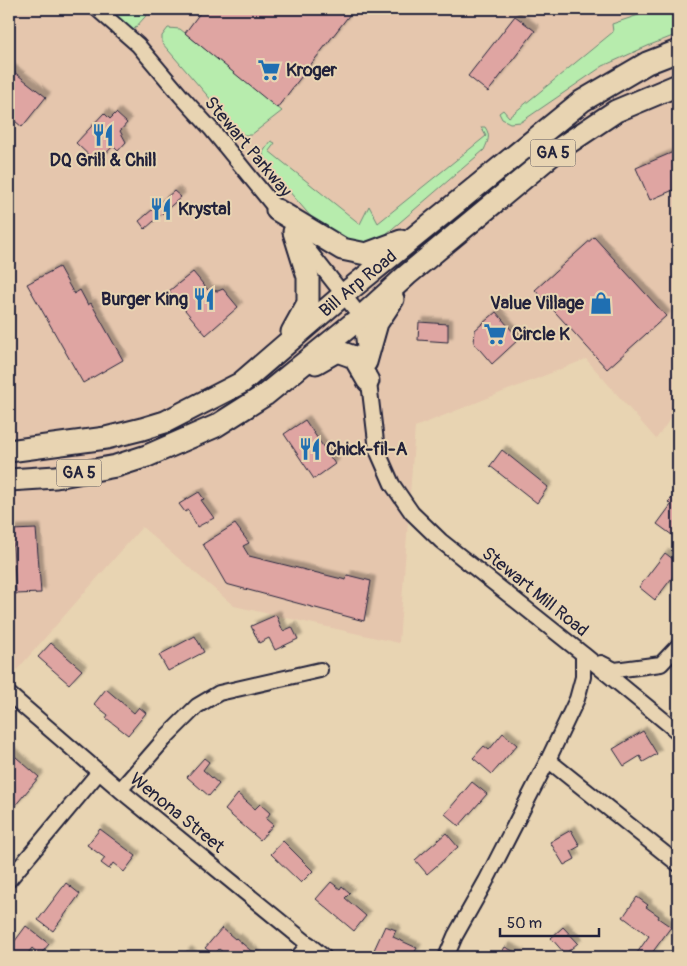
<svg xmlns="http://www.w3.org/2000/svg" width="687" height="966" font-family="Pangolin,sans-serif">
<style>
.built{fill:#e5c6ad}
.green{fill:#b7ecad;stroke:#6c8774}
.building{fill:#dfa5a2;stroke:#22223b;filter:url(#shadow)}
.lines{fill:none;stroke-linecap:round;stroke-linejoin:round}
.street-casing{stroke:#22223b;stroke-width:18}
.primary-casing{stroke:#22223b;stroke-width:25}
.street{stroke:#e8d4b2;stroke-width:14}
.primary{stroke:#e8d4b2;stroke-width:21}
.labels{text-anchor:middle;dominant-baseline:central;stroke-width:4;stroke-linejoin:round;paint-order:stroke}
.shield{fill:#e8d4b2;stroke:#5d575f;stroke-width:1}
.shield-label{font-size:16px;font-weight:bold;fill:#22223b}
.poi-label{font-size:18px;font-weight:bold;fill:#22223b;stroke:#e8d4b2;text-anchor:start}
.street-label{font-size:18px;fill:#22223b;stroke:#e8d4b2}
</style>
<defs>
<filter id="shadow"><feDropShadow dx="4.5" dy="-4.5" stdDeviation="1" flood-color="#0004"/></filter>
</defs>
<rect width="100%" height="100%" fill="#e8d4b2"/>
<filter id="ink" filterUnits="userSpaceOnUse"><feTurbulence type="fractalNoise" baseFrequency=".02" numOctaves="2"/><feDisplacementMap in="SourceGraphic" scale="10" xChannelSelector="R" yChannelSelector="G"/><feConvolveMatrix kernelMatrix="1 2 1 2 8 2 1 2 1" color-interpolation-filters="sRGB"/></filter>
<g filter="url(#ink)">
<path class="built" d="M9 9H97L128 36 152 9H678V408L656 439 586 359 415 427 399 643 234 606 142 527 9 679Z"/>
<path class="green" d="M97 9H152L128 36Z
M656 9H678V34L650 45 603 66 521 122 510 123 502 119 499 113 503 110 509 117 613 32 612 24Z
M168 28 180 29 282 111 251 135H244L238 131 162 43V36Z
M481 127H485C491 136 488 141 484 150L378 241 361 246 324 232 264 162 263 152 271 141 275 143 269 151 360 224 369 206 378 223 486 136Z"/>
<path class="building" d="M203 9H354L277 108 185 33Z
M515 16 535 31 488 92 468 76Z
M9 68 46 97 22 127 9 116Z
M104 113 110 119 116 113 127 123 120 131 126 142 118 151 113 146 97 163 76 143Z
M678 150V188L650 200 636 168Z
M174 191 181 197 145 229 139 221Z
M594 237 666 316 607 369 535 290Z
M59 267 74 294 80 290 88 305 91 303 123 360 83 383 27 284Z
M193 272 208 290 218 291 223 289 238 307 206 335 169 291Z
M496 312 519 339 492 364 474 343 475 330Z
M419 322 448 324V342L418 340Z
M305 420 335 464 314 479 284 434Z
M502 450 548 487 537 503 490 466Z
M199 492 204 499 201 500 214 518 197 527 188 510 185 512 179 504Z
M678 494V535L676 538 657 524 671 505 668 502 674 496 676 497Z
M235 524 249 543 243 546 249 556 346 580 347 575 371 581 364 621 226 584 203 544Z
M36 529 41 593 16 594 12 530Z
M665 553 678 563V570L655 600 639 587Z
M276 615 283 631 292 627 298 639 275 650 269 638 259 643 251 626Z
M195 636 204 652 168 671 159 655Z
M51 643 82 670 69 684 38 657Z
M106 689 134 713 139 707 146 713 128 735 106 718 108 715 94 704Z
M643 731 657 754 643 762 640 756 624 766 613 749Z
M503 733 517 745 492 774 473 758 484 746 489 750Z
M9 751 39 777 9 813 10 789Z
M204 758 209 762 203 770 219 784 209 796 187 777Z
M472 782 487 794 459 826 445 814Z
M238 794 255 809 260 804 270 813 266 819 273 825 260 840 225 810Z
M100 829 136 856 124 872 113 863 109 869 101 863 105 858 87 845Z
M571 830 580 846 571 851 575 859 564 865 550 842Z
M446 833 458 847 427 874 415 860Z
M283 841 313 871 301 883 271 854Z
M331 882 340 889 342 886 350 893 345 898 366 916 354 931 316 899Z
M66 883 80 894 53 931 38 920Z
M637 897 648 905 646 907 659 916 658 918 671 927 649 957H643L637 953 649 936 623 917Z
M26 926 49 944 40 955 32 948 25 957H9V949Z
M385 926 396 930 393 937 417 948 412 957H391L374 950Z
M563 927 578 943 565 954 551 938Z
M222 928 235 939 236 938 257 956 256 957H229L219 949 214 955 205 948Z
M505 947 519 954 518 957H499Z
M187 951 194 957H182Z"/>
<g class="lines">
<defs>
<path id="street" d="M97 9 138 45 181 96 212 130 281 215
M302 242 361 317 365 352
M368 374 377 450 392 484 412 513 441 541 583 654V677L577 699 548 760 486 881 455 936 446 957
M583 654 678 732
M601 663 615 670 661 664 678 646
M9 694 120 790 324 957
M548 760 678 864
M120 790 168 735 197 706 219 693 320 670
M9 880 99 772
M298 957 309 944"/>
<g id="primary">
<path d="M277 210 342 249 366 254 401 241"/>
<path d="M292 332 308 303V277L294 232"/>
<path d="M366 362 377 323 393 299"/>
<path d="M316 363 337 351 354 357 368 381"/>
<path id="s1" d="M9 451 106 438 142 429 165 422 241 383 343 295 582 101 647 63 678 51"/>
<path d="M9 480 56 477 116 466 147 456 216 426 265 395 361 317 407 275 559 149 616 111 678 85"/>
</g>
</defs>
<use href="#street" class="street-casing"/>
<use href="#primary" class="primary-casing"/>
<use href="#street" class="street"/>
<use href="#primary" class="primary"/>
</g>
</g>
<defs>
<symbol id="supermarket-bare" viewBox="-9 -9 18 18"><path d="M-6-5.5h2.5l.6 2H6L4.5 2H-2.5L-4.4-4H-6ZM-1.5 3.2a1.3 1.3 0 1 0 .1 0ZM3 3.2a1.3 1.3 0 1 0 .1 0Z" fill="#1f6fb2" stroke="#e8d4b2" stroke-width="2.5" paint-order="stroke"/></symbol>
<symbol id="restaurant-bare" viewBox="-9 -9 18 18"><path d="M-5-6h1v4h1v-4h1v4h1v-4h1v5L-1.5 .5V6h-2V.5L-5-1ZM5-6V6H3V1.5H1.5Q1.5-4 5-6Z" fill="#1f6fb2" stroke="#e8d4b2" stroke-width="2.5" paint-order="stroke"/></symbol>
<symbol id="shop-bare" viewBox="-9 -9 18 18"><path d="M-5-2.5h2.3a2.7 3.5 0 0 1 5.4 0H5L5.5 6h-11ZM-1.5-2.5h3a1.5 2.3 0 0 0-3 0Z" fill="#1f6fb2" stroke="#e8d4b2" stroke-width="2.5" paint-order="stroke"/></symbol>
</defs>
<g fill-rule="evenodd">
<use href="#supermarket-bare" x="253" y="54" width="32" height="32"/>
<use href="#restaurant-bare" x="87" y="119" width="32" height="32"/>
<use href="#restaurant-bare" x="145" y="193" width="32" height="32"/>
<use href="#restaurant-bare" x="188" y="283" width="32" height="32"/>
<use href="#shop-bare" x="585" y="287" width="32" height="32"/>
<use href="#supermarket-bare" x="479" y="318" width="32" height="32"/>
<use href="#restaurant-bare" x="294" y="433" width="32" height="32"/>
</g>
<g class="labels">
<g class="shield">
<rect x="530.5" y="139.5" width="45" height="27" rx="4"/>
<rect x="56.5" y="459.5" width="45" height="27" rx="4"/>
</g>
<g class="shield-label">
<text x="553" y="153">GA 5</text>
<text x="79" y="473">GA 5</text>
</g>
<g class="poi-label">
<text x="286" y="70">Kroger</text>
<text x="103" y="160" text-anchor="middle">DQ Grill &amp; Chill</text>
<text x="178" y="209">Krystal</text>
<text x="188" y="299" text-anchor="end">Burger King</text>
<text x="584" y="303" text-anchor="end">Value Village</text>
<text x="512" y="334">Circle K</text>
<text x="326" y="449">Chick-fil-A</text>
</g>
<g class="street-label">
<text transform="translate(248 147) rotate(50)">Stewart Parkway</text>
<text stroke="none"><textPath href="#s1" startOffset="398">Bill Arp Road</textPath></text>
<text transform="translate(535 592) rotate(39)">Stewart Mill Road</text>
<text transform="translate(177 813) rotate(39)">Wenona Street</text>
</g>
</g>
<rect width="687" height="966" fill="none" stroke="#e8d4b2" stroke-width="30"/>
<rect x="15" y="15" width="657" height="936" fill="none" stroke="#22223b" stroke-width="2" filter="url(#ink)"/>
<path d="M500 928v8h99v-8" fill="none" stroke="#22223b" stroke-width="2.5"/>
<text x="507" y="928" font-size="15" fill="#22223b" stroke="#e8d4b2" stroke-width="4" paint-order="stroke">50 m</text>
</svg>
